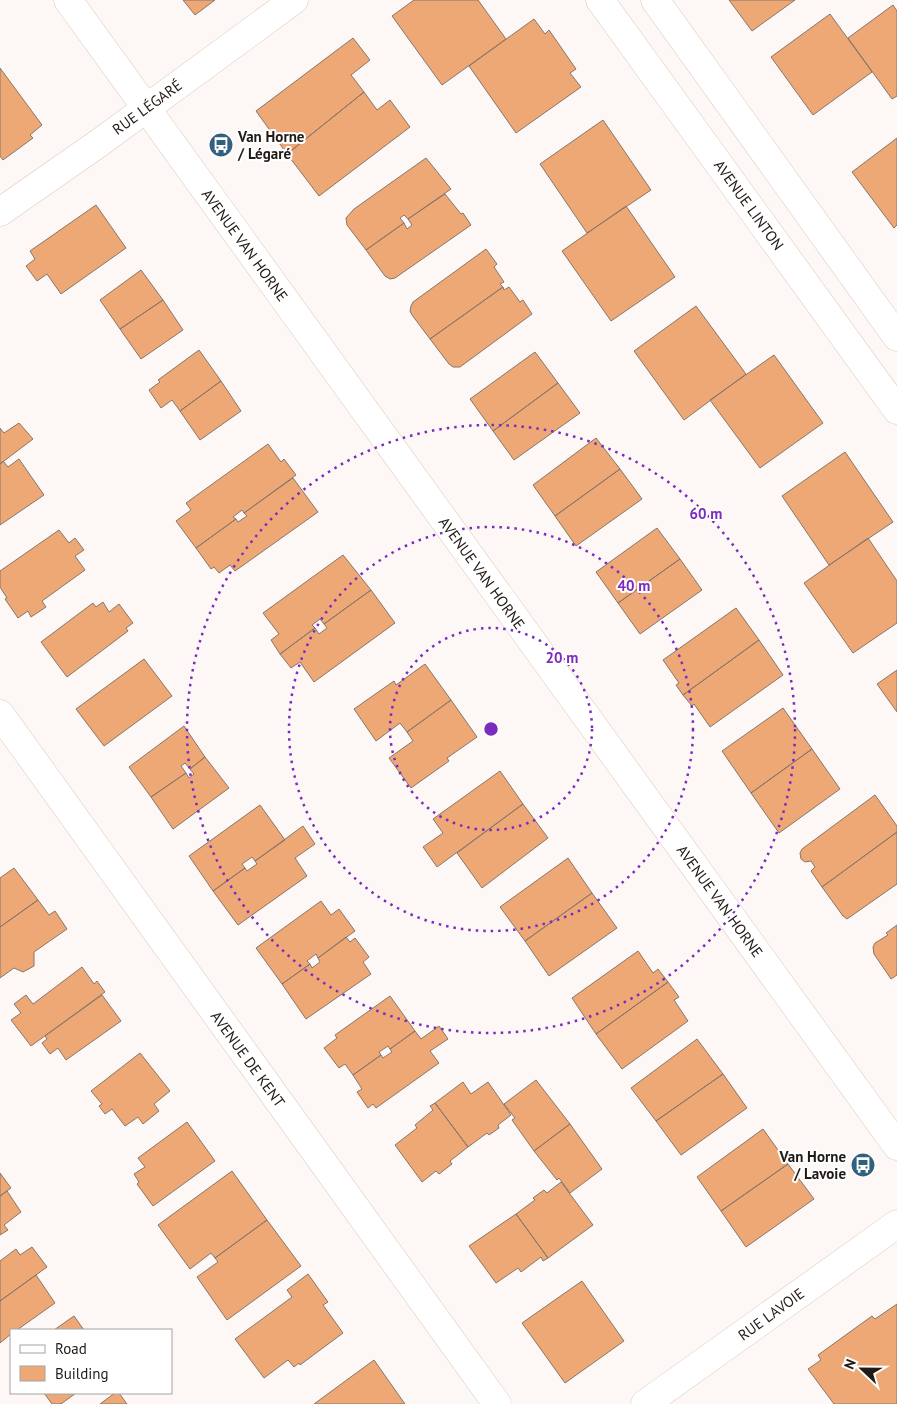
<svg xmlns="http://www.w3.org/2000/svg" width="897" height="1404" font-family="'PT Sans',sans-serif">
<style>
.building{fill:#eda876;stroke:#887669}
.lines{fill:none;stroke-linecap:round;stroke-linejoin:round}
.minor-casing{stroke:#dec9bb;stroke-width:29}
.major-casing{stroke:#dec9bb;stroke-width:29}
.minor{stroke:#fff;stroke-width:28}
.major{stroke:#fff;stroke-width:28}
.ring{fill:none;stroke:#7b2cbf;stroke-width:2.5;stroke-dasharray:2.5 5}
.labels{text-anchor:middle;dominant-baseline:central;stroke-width:4;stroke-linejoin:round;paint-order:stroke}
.street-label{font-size:15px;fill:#211a15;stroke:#fff}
.poi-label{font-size:15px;font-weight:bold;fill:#211a15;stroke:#fff;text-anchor:start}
.centre{fill:#7b2cbf;stroke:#fff;stroke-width:2.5}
.ring-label{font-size:15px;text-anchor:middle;font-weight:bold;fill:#7b2cbf;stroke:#fff;stroke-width:4;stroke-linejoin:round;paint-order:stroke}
</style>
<rect width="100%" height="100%" fill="#fdf8f5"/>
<path class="building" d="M183 0H215L195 15Z
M414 0H478L506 39 442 85 392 16Z
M729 0H795L752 31Z
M893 5 897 11V96L892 99 848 38Z
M830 14 872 72 813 115 771 57Z
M534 19 545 34 549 30 576 69 570 73 581 87 516 133 469 66Z
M353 38 370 60 351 75 364 92 287 154 256 111Z
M0 68 42 125 30 135 33 138 3 160 0 156Z
M364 92 377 110 390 100 410 127 319 196 287 154Z
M603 120 651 190 587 233 540 164Z
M897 138V225L894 228 852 172Z
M426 158 451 189 408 219 404 215 400 218 404 223 366 250 347 225 346 218 354 209Z
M445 194 461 214 463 213 471 225 395 278 390 279 385 276 366 250 404 223 407 229 412 225 408 219Z
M96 205 126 248 61 294 47 274 37 281 26 266 35 259 30 251Z
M626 206 675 277 611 321 562 251Z
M486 249 497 264 494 267 504 282 500 284 503 287 430 339 412 315 410 311 411 306 413 302Z
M141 270 163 300 120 329 100 300Z
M503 287 504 290 509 287 520 302 523 300 532 314 460 367H453L449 364 430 339Z
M163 300 183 330 141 359 120 329Z
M696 306 746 374 684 420 634 351Z
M199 350 221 381 180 411 172 400 161 408 149 390 160 382 158 380Z
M535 352 558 383 493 431 470 399Z
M774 355 823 423 760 468 710 400Z
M221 381 241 411 200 440 180 411Z
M558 383 580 413 514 460 493 431Z
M19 423 33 439 0 464V428L4 433Z
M596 438 620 469 555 516 533 485Z
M268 444 281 462 284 459 296 475 244 513 242 510 233 517 236 519 196 548 176 521 191 510 186 503Z
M845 452 893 522 829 565 782 496Z
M19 459 44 495 0 525V464L3 461 8 467Z
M620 469 642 499 576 546 555 516Z
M293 478 318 512 235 571 230 565 219 573 214 567 211 569 196 548 236 519 238 522 247 516 244 513Z
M657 528 680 559 618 603 596 572Z
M59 530 69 543 75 538 84 550 75 556 85 570 42 601 46 607 31 617 28 611 18 618 5 599 7 598 0 587V571Z
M868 538 897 581V623L853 653 804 583Z
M343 555 371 590 324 624 320 619 312 625 315 628 280 654 271 640 279 634 263 613Z
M680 559 702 590 640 634 618 603Z
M371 590 395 623 314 682 300 662 291 668 280 654 315 628 319 634 327 628 324 624Z
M103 602 109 612 119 604 133 623 126 628 128 631 67 677 41 642 93 603 96 607Z
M736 608 759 640 683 695 676 685 679 683 663 660Z
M759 640 783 675 710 727 694 704 692 706 683 695Z
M144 659 172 696 104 746 76 709Z
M425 664 451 700 407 732 400 723 376 741 354 709 394 681 396 685Z
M897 670V712L877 684Z
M451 700 477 737 447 758 449 761 411 788 389 758 413 741 407 732Z
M783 708 812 749 751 793 722 751Z
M184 726 205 757 190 769 185 763 181 766 186 773 151 797 129 767Z
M812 749 840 789 779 833 751 793Z
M205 757 229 788 173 829 151 797 186 773 189 778 194 774 190 769Z
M500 771 523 804 437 867 423 847 443 833 433 819Z
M875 795 897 826V832L822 887 811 871 815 867 811 861 805 862 801 859 800 853 802 849Z
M523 804 548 838 482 888 457 853Z
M260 805 285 840 255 861 252 857 242 864 245 868 213 891 189 856Z
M303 826 315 844 295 858 307 876 238 925 213 891 245 868 247 871 257 864 255 861Z
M897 832V884L847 919 843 916 822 887Z
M568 858 592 893 525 941 500 907Z
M14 868 38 900 0 927V878Z
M592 893 617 928 549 976 525 941Z
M38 900 49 915 55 911 67 929 34 952V966L23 972 14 968 0 978V927Z
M321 901 331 915 339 909 355 931 318 958 316 954 307 961 310 964 282 984 256 948Z
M897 925V975L891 979 874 954 873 947 875 943 888 935 886 933Z
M346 937 350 942 355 938 369 957 363 962 371 974 306 1019 282 984 310 964 312 968 320 962 318 958Z
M638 951 653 973 658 969 668 982 596 1034 572 998Z
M82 967 94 984 97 981 105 992 31 1046 11 1020 21 1013 14 1004 26 995 33 1004Z
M668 982 679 997 674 1000 688 1021 622 1069 596 1034Z
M102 995 121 1021 66 1060 58 1048 50 1054 42 1043 47 1039 45 1036Z
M390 996 415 1031 390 1049 388 1046 379 1052 381 1055 353 1075 345 1064 339 1068 324 1048 337 1038 335 1035Z
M439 1026 448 1039 430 1051 439 1063 376 1108 373 1104 368 1108 357 1092 362 1089 353 1075 381 1055 383 1058 392 1052 390 1049 415 1031 421 1039Z
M697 1039 723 1074 656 1121 631 1088Z
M140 1053 170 1091 154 1104 159 1111 143 1124 138 1117 125 1126 112 1109 105 1114 99 1106 102 1104 91 1091Z
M723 1074 747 1108 681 1155 656 1121Z
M536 1080 570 1124 534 1151 512 1120 515 1118 504 1104Z
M463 1082 471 1094 488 1082 511 1115 498 1125 499 1128 489 1135 487 1133 468 1147 435 1103Z
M435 1103 468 1147 450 1161 452 1164 439 1174 436 1171 422 1182 395 1145 417 1128 415 1125 433 1110 430 1106Z
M187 1122 215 1161 153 1206 137 1184 139 1182 134 1174 145 1167 138 1158Z
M570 1124 602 1169 570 1193 559 1178 557 1180 534 1151Z
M763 1129 788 1164 721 1211 697 1177Z
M788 1164 814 1199 746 1247 721 1211Z
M232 1171 267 1220 215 1258 211 1253 190 1269 158 1225Z
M0 1173 11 1188 0 1196Z
M561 1182 593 1225 548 1258 516 1214 535 1200 533 1198 544 1190 547 1193Z
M7 1191 21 1212 4 1225 8 1230 0 1235V1196Z
M516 1214 548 1258 543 1261 541 1257 521 1272 518 1268 496 1283 469 1246Z
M267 1220 301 1266 227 1320 197 1277 218 1262 215 1258Z
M32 1247 47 1267 0 1301V1261L16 1249 20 1255Z
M308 1274 328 1302 323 1305 343 1333 300 1365 299 1363 294 1367 288 1360 264 1378 235 1339 292 1297 287 1290Z
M36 1275 55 1303 17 1330H11V1334L0 1343V1301Z
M582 1281 624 1341 565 1383 522 1323Z
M897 1304V1404H834L808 1369 821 1360 818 1355 872 1316 875 1319Z
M74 1316 84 1330H54Z
M374 1360 405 1404H314Z
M44 1393H76L61 1404H52Z
M115 1393H119L127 1404H100Z"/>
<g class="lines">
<defs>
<path id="minor" d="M600 0 897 410
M655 0 897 337
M0 212 99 143 294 0
M0 714 497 1404
M645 1404 897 1224"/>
<path id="major" d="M68 0 897 1146"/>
</defs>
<use href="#minor" class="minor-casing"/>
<use href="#major" class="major-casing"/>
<use href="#minor" class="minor"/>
<use href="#major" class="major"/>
</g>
<g class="ring">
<circle cx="491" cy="729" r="101"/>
<circle cx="491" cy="729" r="202"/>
<circle cx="491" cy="729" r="304"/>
</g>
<defs>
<symbol id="bus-disc" viewBox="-11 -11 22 22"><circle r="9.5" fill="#31617f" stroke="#fff"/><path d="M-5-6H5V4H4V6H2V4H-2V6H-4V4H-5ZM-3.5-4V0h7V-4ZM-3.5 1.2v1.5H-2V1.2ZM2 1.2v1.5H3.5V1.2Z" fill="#fff"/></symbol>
</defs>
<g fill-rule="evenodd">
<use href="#bus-disc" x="207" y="131" width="28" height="28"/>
<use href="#bus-disc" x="849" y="1151" width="28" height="28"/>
</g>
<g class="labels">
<g class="street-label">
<text transform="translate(147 107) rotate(-36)">RUE LÉGARÉ</text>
<text transform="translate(749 205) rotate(54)">AVENUE LINTON</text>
<text transform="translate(245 245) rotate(54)">AVENUE VAN HORNE</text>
<text transform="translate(482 573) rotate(54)">AVENUE VAN HORNE</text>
<text transform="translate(720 901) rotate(54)">AVENUE VAN HORNE</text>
<text transform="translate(248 1059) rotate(54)">AVENUE DE KENT</text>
<text transform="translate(771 1314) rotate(-36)">RUE LAVOIE</text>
</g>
<g class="poi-label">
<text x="238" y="136">Van Horne<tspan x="238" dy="17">/ Légaré</tspan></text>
<text x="846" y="1156" text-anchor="end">Van Horne<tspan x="846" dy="17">/ Lavoie</tspan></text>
</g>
</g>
<circle cx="491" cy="729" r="8" class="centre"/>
<g class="ring-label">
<text x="706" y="519">60 m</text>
<text x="634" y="591">40 m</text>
<text x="562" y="663">20 m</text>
</g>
<rect x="10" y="1329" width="162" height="65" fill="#ffffff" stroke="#a6a3a1"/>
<rect x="20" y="1345" width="25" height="8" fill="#ffffff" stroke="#a6a3a1"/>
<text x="55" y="1354" font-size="15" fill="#211a15">Road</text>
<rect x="20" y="1366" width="25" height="15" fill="#eda876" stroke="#a6a3a1"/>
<text x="55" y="1379" font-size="15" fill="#211a15">Building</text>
<g transform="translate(862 1369) rotate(292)" stroke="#ffffff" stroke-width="4" paint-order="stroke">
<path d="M0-4L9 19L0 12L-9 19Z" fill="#211a15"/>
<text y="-8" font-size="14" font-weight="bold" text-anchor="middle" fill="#211a15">N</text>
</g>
</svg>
